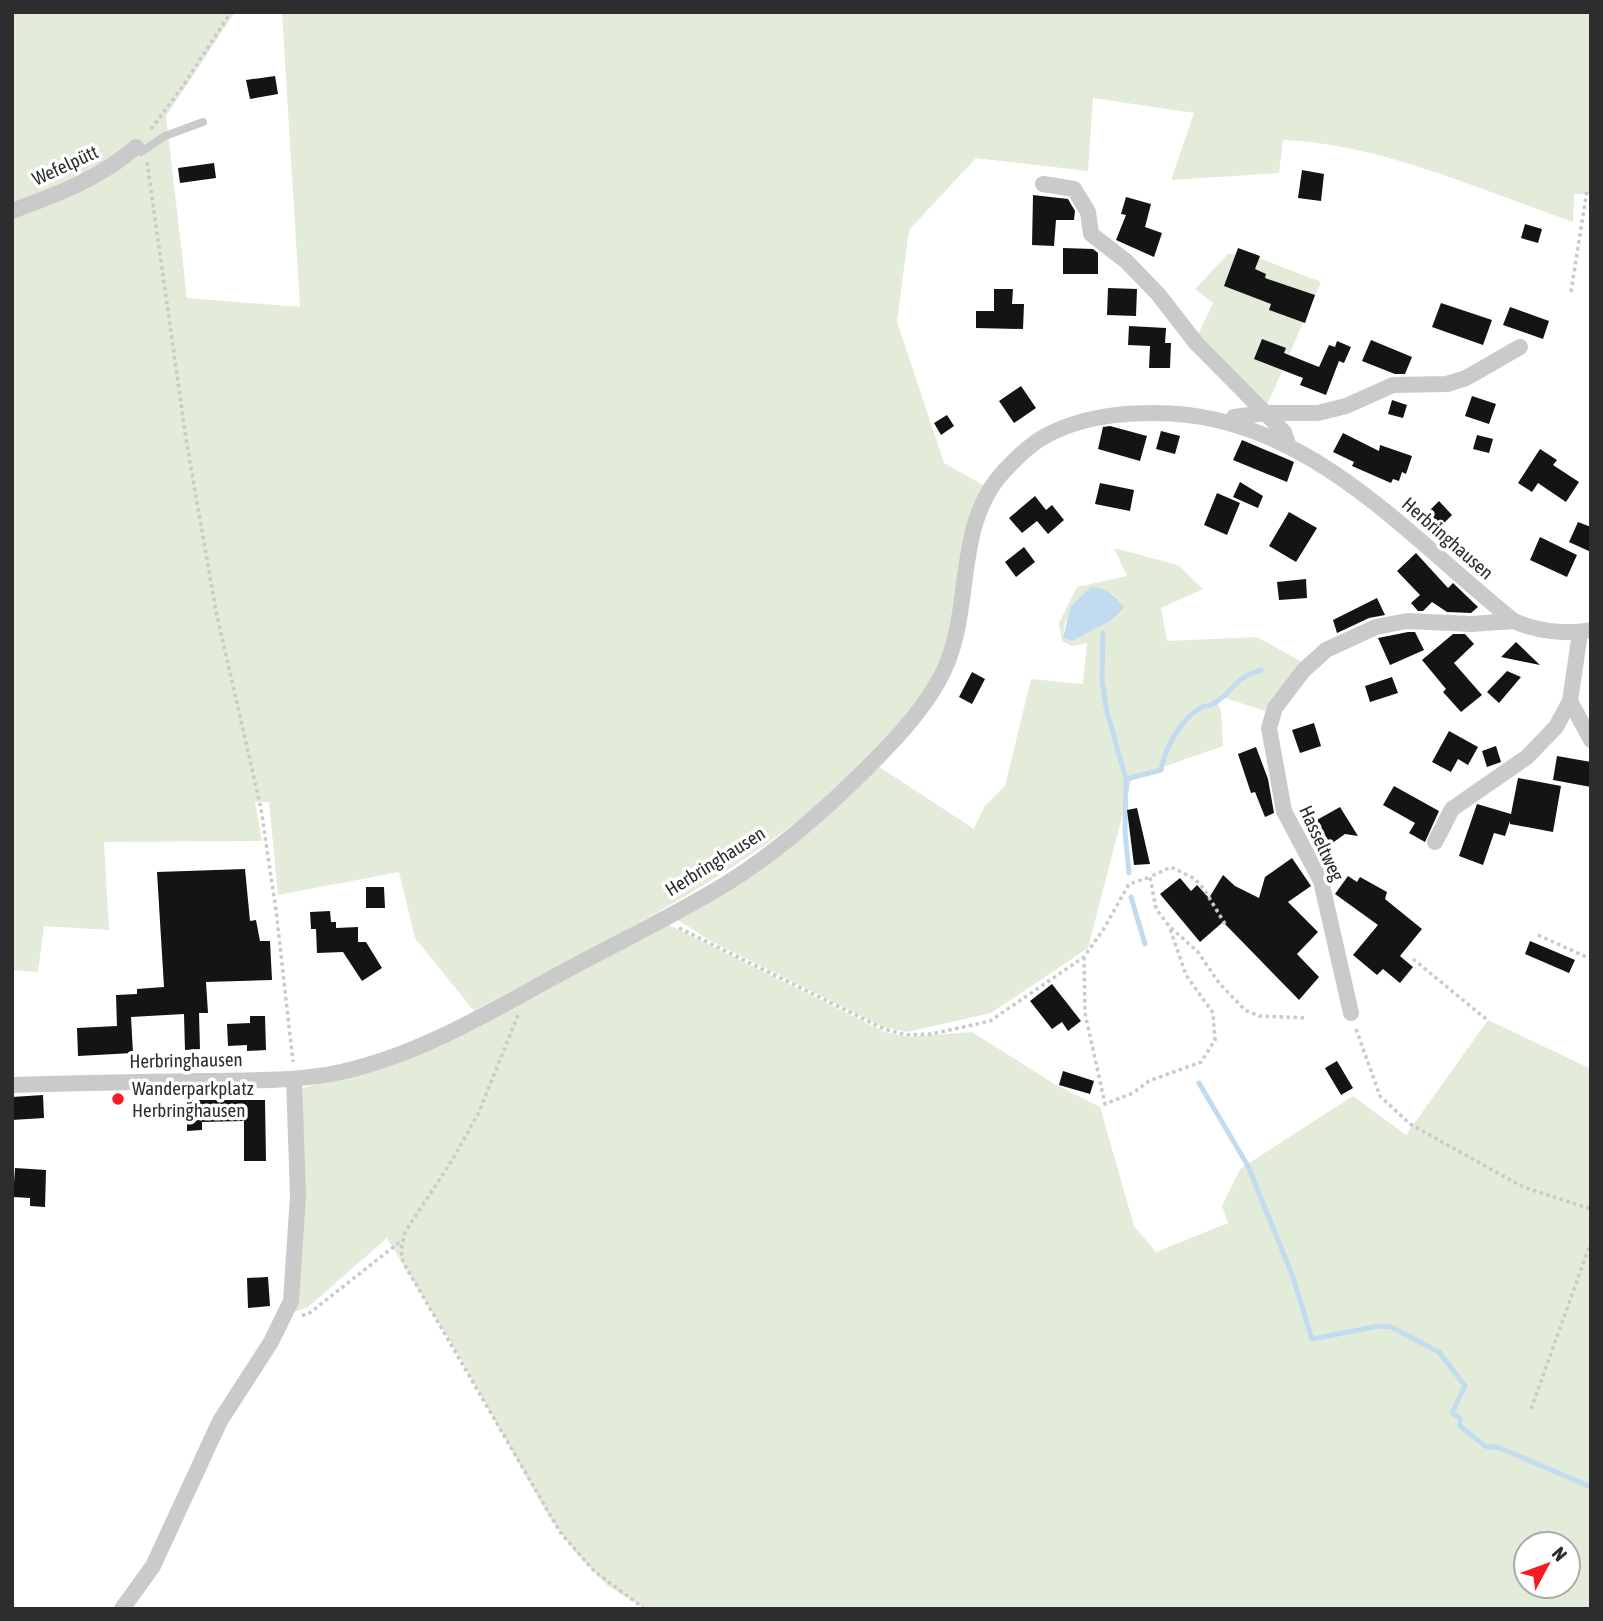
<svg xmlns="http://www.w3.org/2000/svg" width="1603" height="1621" font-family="'Asap Condensed',sans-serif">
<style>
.green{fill:#e2ecd8;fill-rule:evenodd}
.water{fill:#c2dbee}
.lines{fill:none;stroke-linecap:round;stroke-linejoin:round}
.stream{stroke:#c2dbee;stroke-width:5}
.building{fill:#141414}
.path{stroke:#cacaca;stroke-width:3.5;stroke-dasharray:3.5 3.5;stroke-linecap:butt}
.service{stroke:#cacaca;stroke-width:8}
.minor{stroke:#cacaca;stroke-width:16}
.poi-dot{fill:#f61c20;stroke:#fff;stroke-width:2.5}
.labels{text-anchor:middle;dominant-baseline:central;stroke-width:7;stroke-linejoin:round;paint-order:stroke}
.street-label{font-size:19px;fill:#2d2d2d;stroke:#fff}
.poi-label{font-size:19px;fill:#2d2d2d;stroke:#fff;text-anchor:start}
</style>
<rect width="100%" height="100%" fill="#fff"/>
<path class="green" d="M12 12H235L166 116 187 298 300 307 282 12H1591V194H1574L1573 222C1483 191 1378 143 1283 140L1279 173 1171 180 1194 113 1093 98 1088 171 976 158 909 230 897 322 944 463 985 486C950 544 965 616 934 679 920 708 893 735 870 757 758 870 612 936 474 1011L415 938 399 872 278 895 269 802H255L262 841 104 842 109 930 44 926 38 972 12 970Z
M1228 254 1251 255 1321 282 1267 405 1198 335 1213 303 1195 289Z
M1114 548 1178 565 1203 589 1161 608 1167 641 1257 637 1304 663 1268 712 1222 697 1217 702 1221 711 1223 746 1132 778 1088 948 991 1013 907 1032 883 1027 709 940 675 918 875 764 974 829 984 807 1005 786 1031 679 1083 684 1087 643 1072 646 1062 641 1059 623 1077 587 1127 576ZM1112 593 1123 608 1112 620 1072 641 1063 636 1065 622Z
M665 923 885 1032 908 1037 972 1032 1056 1085 1100 1107 1134 1226 1156 1252 1228 1223 1222 1206 1240 1169 1353 1096 1406 1135 1488 1020 1589 1068 1591 1065V1609H646L608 1586 576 1553 548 1515 453 1346 387 1238 308 1307 291 1313 293 1091 405 1058ZM1526 1544H1568V1586H1526Z"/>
<path class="water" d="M1091 587C1108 588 1114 595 1124 608L1112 620 1072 641 1063 637 1071 606Z"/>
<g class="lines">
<path class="stream" d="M1103 633 1102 682 1107 712 1126 779 1125 832 1129 873
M1126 779 1161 770C1165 748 1181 718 1202 707 1205 706 1210 706 1213 704 1234 692 1230 680 1261 670
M1131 897 1145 944
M1199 1083 1248 1166 1293 1277 1312 1339 1379 1326 1391 1327 1439 1352 1465 1386 1452 1413 1460 1418V1426L1485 1446 1500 1448 1591 1487"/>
</g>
<path class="building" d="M275 76 278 94 250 99 246 80Z
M214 163 216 178 180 183 178 168Z
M1302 170 1324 174 1321 201 1298 198Z
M1033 195 1068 199 1075 211 1074 220H1056L1054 246 1032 245Z
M1126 197 1151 204 1145 227 1162 233 1154 257 1116 240 1126 215 1121 214Z
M1525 224 1542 229 1538 243 1521 238Z
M1063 248 1093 249 1098 253V274H1063Z
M1238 248 1260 256 1255 269 1266 274 1265 278 1315 295 1305 323 1269 310 1271 304 1224 286Z
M1108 288 1137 289 1136 316 1107 315Z
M994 289H1013L1012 304H1024L1023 329 976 328V311H994Z
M1441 303 1492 320 1483 345 1432 327Z
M1510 307 1549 321 1543 339 1503 325Z
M1129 326 1166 328 1165 343H1171L1170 368H1149L1150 346 1128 345Z
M1262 339 1286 348 1284 353 1319 367 1329 345 1335 347 1337 341 1351 347 1344 363 1339 361 1326 395 1300 385 1303 378 1254 359Z
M1371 340 1412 357 1405 374H1395L1362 361Z
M1021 386 1036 408 1014 423 999 401Z
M1472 396 1496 404 1489 424 1465 416Z
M1392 400 1407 405 1403 418 1388 414Z
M947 415 954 426 941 435 934 423Z
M1110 426 1147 436 1140 461 1098 449 1103 427Z
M1161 431 1180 436 1175 454 1156 449Z
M1343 433 1379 451 1380 445 1412 456 1406 474 1402 472 1399 481 1393 479 1391 483 1352 466 1354 462 1333 452Z
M1477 435 1493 439 1489 453 1473 449Z
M1242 440 1294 462 1287 482 1233 460Z
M1540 449 1557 460 1553 465 1579 482 1566 502 1538 483 1532 492 1518 483Z
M1240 482 1263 496 1258 508 1233 497Z
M1100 483 1134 490 1130 511 1095 504Z
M1217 493 1240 503 1227 535 1204 525Z
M1035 496 1046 510 1052 505 1064 520 1048 534 1037 521 1022 533 1009 518Z
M1439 501 1452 515 1439 528 1426 514Z
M1289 512 1317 528 1296 562 1269 546Z
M1578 522 1591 527V552L1569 542Z
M1540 537 1577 555 1567 577 1530 560Z
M1024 547 1035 562 1016 577 1005 562Z
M1416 553 1448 588 1453 583 1478 607 1471 613 1447 612 1432 602 1423 611H1418L1411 603 1420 595 1397 571Z
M1306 579 1307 598 1279 600 1277 582Z
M1377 598 1385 615 1369 618 1337 633 1333 620Z
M1408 632H1415L1424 650 1390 665 1378 638Z
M1453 634H1465L1474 644 1454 663 1482 695 1461 712 1443 692 1446 689 1422 660Z
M1516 642 1540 665 1501 657Z
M1507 671 1521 677 1499 703 1487 692Z
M972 672 985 679 972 704 959 697Z
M1392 677 1398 693 1370 702 1365 686Z
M1314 723 1321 746 1300 753 1292 730Z
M1449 731 1478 747 1468 765 1458 759 1451 772 1432 762Z
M1496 746 1501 762 1487 767 1482 751Z
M1256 747 1268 779 1274 813 1265 817 1255 792 1251 793 1238 754Z
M1557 756 1591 762V787L1553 780Z
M1518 778 1561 786 1553 832 1510 824V821L1505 836 1494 833 1483 865 1459 856 1477 804 1511 814Z
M1394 786 1439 811 1425 842 1409 833 1415 823 1383 805Z
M1340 807 1358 836 1345 834 1331 844 1315 821Z
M1137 808 1150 864 1134 865 1127 810Z
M1292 858 1311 886 1288 902 1318 932 1297 954 1319 977 1299 1000 1223 922 1200 942 1160 894 1180 878 1191 891 1197 885 1209 898 1223 875 1235 886 1259 898 1265 877Z
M245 869 250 921 256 920 260 941H270L272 980 206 982 208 1013H199L200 1049 185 1050 184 1014 131 1017 133 1053 78 1056 77 1028 117 1026 116 995 137 994V989L164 987 157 872Z
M1348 876 1357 882 1360 877 1387 892 1385 899 1422 929 1400 956 1413 967 1400 983 1383 969 1377 975 1353 955 1378 925 1335 894Z
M366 887H384L385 908H366Z
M330 911 331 922H336V928L358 927V942H366L382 968 362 981 343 952 317 953 316 929H311L310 912Z
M1530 941 1575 960 1569 973 1525 954Z
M1052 984 1081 1021 1068 1031 1062 1022 1052 1029 1030 1001Z
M250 1016H265L266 1050 247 1051V1045L228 1046 227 1024 250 1023Z
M1337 1061 1353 1088 1341 1095 1325 1068Z
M1063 1071 1094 1081 1090 1094 1059 1085Z
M43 1095 44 1118 12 1120V1097Z
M187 1100H265L266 1161H244V1121L202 1122V1130L187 1131Z
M15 1168 46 1170 45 1207 30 1206V1198L13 1197Z
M268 1277 270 1306 248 1308 247 1278Z"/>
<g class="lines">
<path class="path" d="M151 129 183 86 231 12
M147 162 186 439 216 611 261 809 276 910 293 1062
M1571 292 1587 190 1591 189
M1225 924 1204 889 1195 879 1171 867 1150 877 1156 909 1169 926 1198 952 1219 983 1245 1010 1259 1016 1307 1018
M679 928 884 1029 906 1035 931 1034 990 1021 1084 957 1103 930 1129 884 1150 877
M1538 935 1591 959
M1084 957 1085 1013 1105 1104 1133 1093 1149 1081 1201 1062 1215 1040 1213 1013 1186 975 1169 926
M1413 959 1486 1019
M518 1015 479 1112 453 1159 405 1232 401 1250 403 1262 560 1532 594 1571 645 1609
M1356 1029 1380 1096 1410 1124 1523 1187 1591 1209
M302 1315H307L401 1241
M1531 1409 1591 1242"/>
<path class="service" d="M136 147 141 152 165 136 203 122"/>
<path class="minor" d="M1043 184 1074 189 1088 212 1091 234 1126 261 1158 294 1196 343 1284 432 1288 444
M12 211C58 194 99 179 136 147
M1231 423 1234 417 1266 413H1318L1346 406 1393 385 1447 384 1466 378 1520 347
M1580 633 1570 701 1591 740
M1435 842 1452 809 1527 757 1556 727 1570 701
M1351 1013 1321 881 1284 811 1269 728 1275 708 1303 671 1326 650 1376 627 1407 621 1471 624 1514 621
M12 1085C75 1083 138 1082 200 1081 247 1080 295 1082 341 1072 420 1055 493 1010 563 972 618 942 676 915 729 882 779 850 824 811 866 769 893 742 919 715 938 682 977 615 950 530 1004 471 1018 457 1030 444 1047 435 1082 417 1118 413 1156 413 1306 413 1406 535 1514 621 1535 631 1567 635 1591 630
M122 1609 153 1566 220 1421 271 1342 291 1301 298 1196 294 1079"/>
</g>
<circle class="poi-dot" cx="118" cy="1099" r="7"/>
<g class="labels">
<g class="street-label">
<text transform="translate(65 165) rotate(-25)">Wefelpütt</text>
<text transform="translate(1448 538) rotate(41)">Herbringhausen</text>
<text transform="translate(1322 843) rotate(65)">Hasseltweg</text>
<text transform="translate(715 861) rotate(-32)">Herbringhausen</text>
<text transform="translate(186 1060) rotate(-1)">Herbringhausen</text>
</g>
<g class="poi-label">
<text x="132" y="1088">Wanderparkplatz<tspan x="132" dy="22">Herbringhausen</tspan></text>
</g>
</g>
<rect width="1603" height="1621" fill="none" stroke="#2d2d2d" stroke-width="28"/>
<g transform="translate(1547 1565) rotate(49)"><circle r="33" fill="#ffffff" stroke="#ababab" stroke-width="2"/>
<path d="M0-5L12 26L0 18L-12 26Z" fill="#f61c20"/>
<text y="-10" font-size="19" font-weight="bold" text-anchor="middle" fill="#2d2d2d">N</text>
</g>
</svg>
